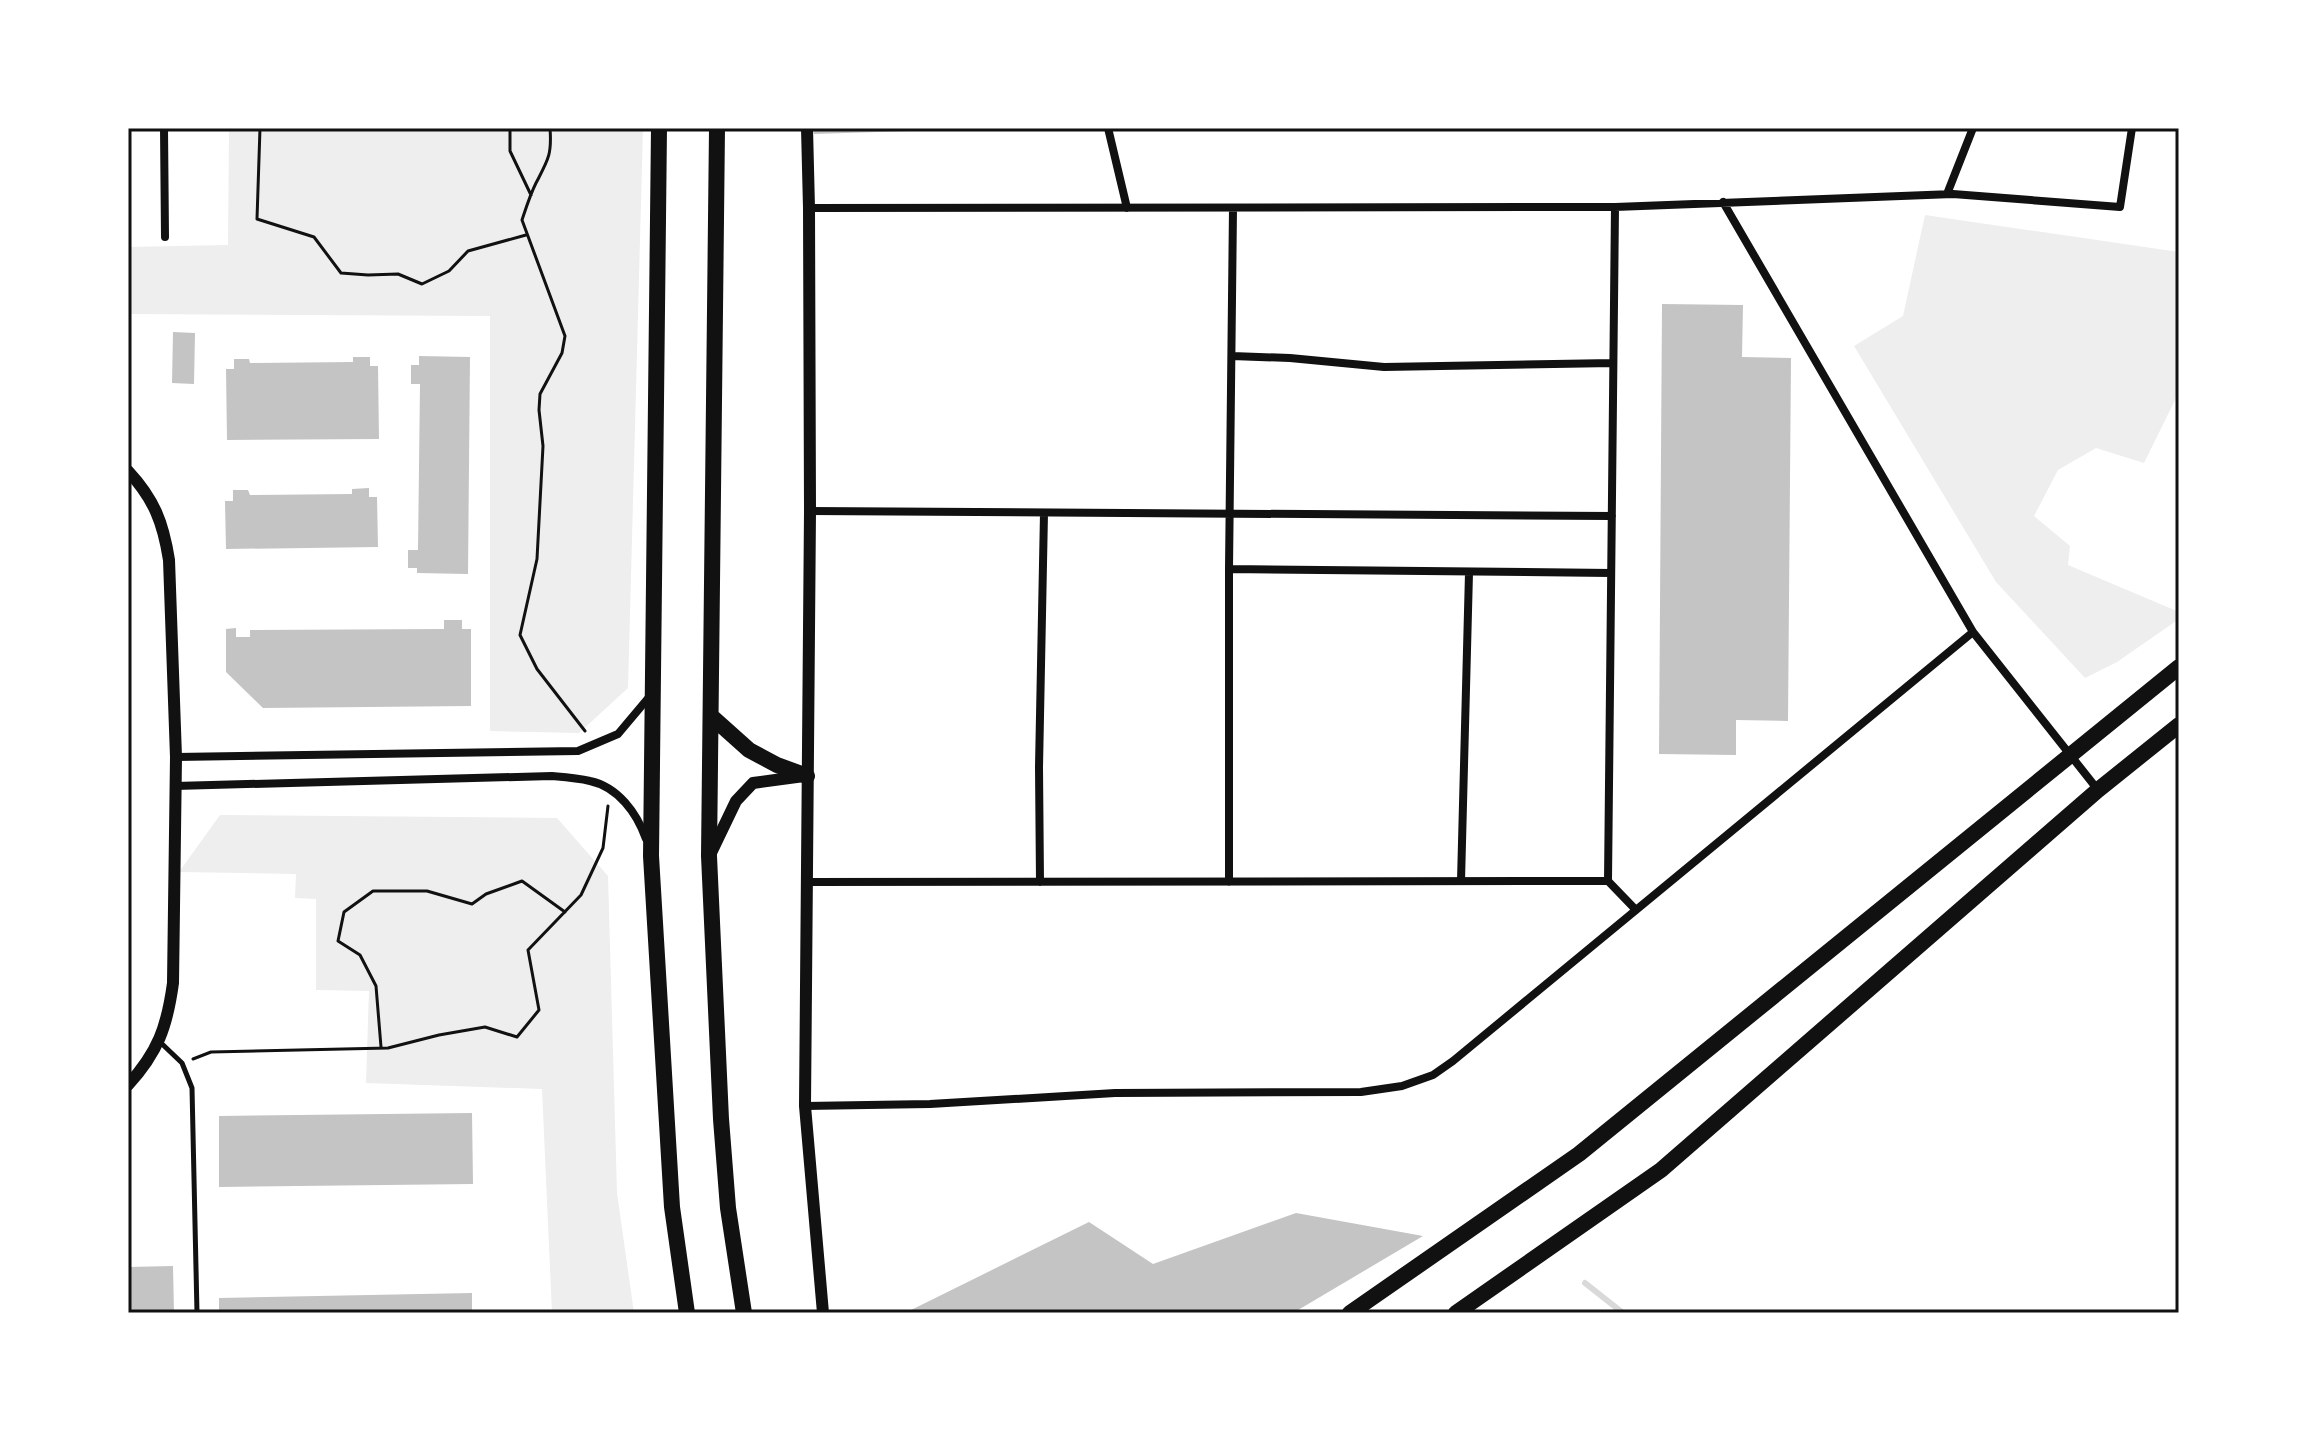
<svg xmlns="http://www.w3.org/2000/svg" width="2307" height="1441" font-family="'Zilla Slab',serif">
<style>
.green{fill:#eee}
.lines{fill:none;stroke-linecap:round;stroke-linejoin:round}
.stream{stroke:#d9d9d9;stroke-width:6}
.building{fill:#c4c4c4}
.path{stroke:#111;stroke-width:3}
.service{stroke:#111;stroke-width:5}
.minor{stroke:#111;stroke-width:8}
.tertiary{stroke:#111;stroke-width:12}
.primary{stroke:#111;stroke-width:16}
.trunk{stroke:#111;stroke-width:16}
.neatline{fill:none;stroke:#111;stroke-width:3}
</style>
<rect width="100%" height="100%" fill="#fff"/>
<path class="green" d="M229 128H643L628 688 579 733 490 731V316L128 314V247L228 245Z
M1925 215 2179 252V392L2144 463 2096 448 2058 470 2034 516 2070 546 2068 565 2179 612V619L2117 662 2085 678 1996 582 1854 346 1903 316Z
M220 815 557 818 608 876 617 1193 634 1313H552L542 1089 366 1083 369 991 316 990V899L295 898 296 874 179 872Z"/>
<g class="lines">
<path class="stream" d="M1585 1283 1623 1313"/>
</g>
<path class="building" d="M813 128H909L910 131 814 134Z
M1662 304 1743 305 1742 357 1791 358 1788 721 1736 720V755L1659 754Z
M173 332 195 333 194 384 172 383Z
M419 356 470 357 468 574 417 573V568H408V550H418L420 384H411V365H419Z
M353 357H370V366H378L379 439 227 440 226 369H234V359H249L250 363 353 362Z
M369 488V497H377L378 547 226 549 225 501H233V490H248L250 495 352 494V489Z
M444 620H462V629H471V706L263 708 226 672V629L236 628V637H250V630L444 629Z
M472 1113 473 1184 219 1187V1116Z
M1296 1213 1423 1236 1293 1313H905L1089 1222 1153 1264Z
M173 1266 174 1313H128V1267Z
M472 1293V1313H219V1298Z"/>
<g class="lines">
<path class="path" d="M260 128 257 219 314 237 341 273 368 275 398 274 422 284 449 271 468 251 526 235
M510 128V151L531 195
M550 128C552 155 548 160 536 183 530 195 526 208 522 220L565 336 562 353 540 394 539 410 543 446 537 559 520 635 537 669 585 731
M381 1047 376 986 360 955 338 941 344 912 373 891H427L472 904 486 894 522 881 565 912
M193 1059 211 1052 388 1048 439 1035 485 1027 517 1037 539 1010 528 950 581 895 603 848 608 806"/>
<path class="service" d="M160 1042 182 1063 192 1088 197 1313"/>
<path class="minor" d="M164 128 165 237
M1108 128 1127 208
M1947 194 1973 128
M1723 202 1973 632 2098 790
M1615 207 1608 881 1636 910
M809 208 1615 207 1953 194 2120 207 2132 128
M1232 356 1290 358 1384 367 1613 363
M810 511 1612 516
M1229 569 1611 573
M176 757 578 751 618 734 650 696
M175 786 552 776C564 777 578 778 590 781 618 787 637 813 646 839
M1461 881 1469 573
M806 882 1608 881
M1040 882 1039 767 1044 513
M1229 882V569L1233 208
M805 1106 930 1104 1115 1093 1361 1092 1402 1086 1433 1075 1453 1061 1973 632"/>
<path class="tertiary" d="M807 128 809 208 810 511 805 1106 823 1313
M128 471C154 499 163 522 169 560L176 757 173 983C167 1027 158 1052 128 1085
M711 853 736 801 753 783 804 776"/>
<path class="primary" d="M659 128 651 856 672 1207 687 1313
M717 128 709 856 721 1119 728 1208 744 1313
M711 716 749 750 777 765 807 776"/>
<path class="trunk" d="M1350 1313 1579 1154 2179 667
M1456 1313 1661 1170 2098 790 2179 725"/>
</g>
<rect width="2307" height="1441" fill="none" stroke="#ffffff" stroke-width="260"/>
<rect x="130" y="130" width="2047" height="1181" class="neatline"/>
</svg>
